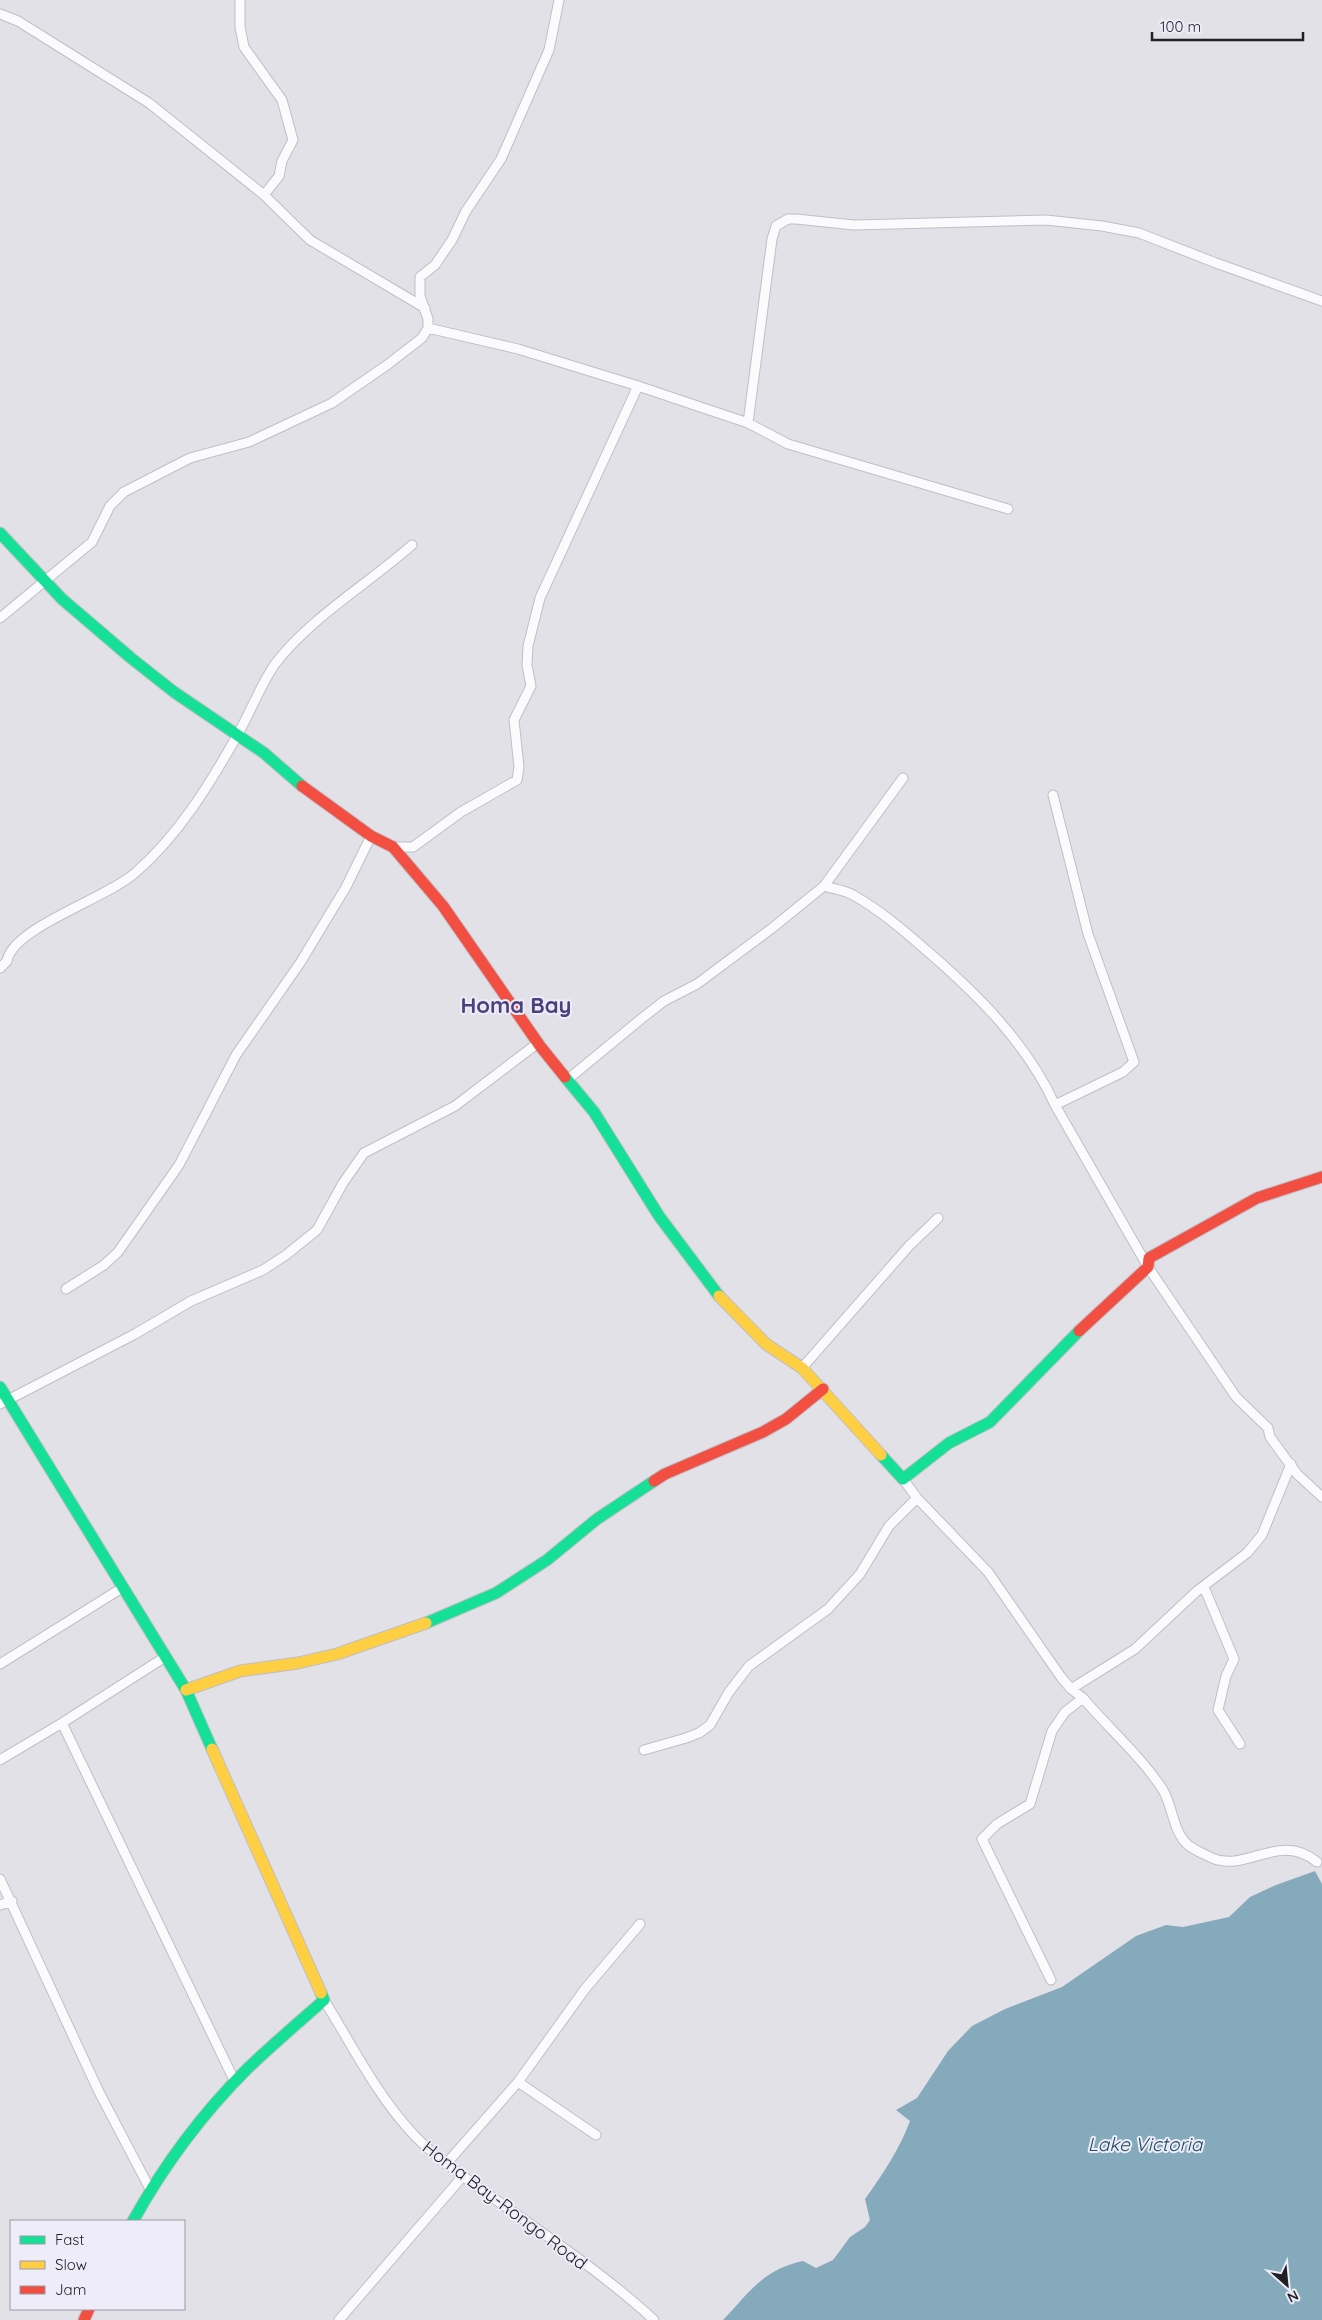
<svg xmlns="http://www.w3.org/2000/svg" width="1322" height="2320" font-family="Quicksand,sans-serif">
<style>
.water{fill:#85aabb}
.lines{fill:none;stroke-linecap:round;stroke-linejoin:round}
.street-casing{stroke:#bfbfc4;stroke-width:11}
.fast-casing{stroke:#bfbfc4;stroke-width:13}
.slow-casing{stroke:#bfbfc4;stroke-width:13}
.jam-casing{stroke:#bfbfc4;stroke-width:13}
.street{stroke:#fbfafc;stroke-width:9}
.fast{stroke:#16e098;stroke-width:11}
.slow{stroke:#ffcf43;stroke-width:11}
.jam{stroke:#f24e42;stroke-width:11}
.labels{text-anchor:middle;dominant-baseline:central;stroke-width:4;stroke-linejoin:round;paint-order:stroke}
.street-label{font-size:18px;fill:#201f24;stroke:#edecf8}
.water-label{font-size:19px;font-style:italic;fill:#1e4d5d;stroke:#edecf8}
.district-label{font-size:22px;font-weight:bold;fill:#4c407d;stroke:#edecf8}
</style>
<rect width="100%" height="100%" fill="#e2e1e8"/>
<path class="water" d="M1315 1871 1322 1884V2320H723C750 2292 762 2270 803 2261L816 2268 833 2260 850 2237 865 2227 870 2220 865 2199C883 2174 899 2150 910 2121L896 2110 917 2098 948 2051 972 2026 1005 2009 1062 1987 1136 1936 1166 1925 1183 1927 1229 1917 1250 1897 1276 1885Z"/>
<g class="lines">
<defs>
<path id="street" d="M240 0V27L244 47 282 100 293 140 282 161 279 176 264 195
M0 14 18 21 149 103 264 195 310 240 425 308
M428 328 518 349 638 386 748 423 788 444 1008 509
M748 423 772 239 776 226 788 219H796L854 225 1046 220 1102 226 1139 233 1216 263 1322 301
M0 618 92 542 110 506 124 492 190 458 249 442 332 403 387 365 422 338 428 328V319L420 296V277L435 265 452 240 466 211 501 159 549 50 559 0
M1053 795 1088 934 1134 1062 1123 1072 1055 1105
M393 847H413L461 812 517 780 519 767 514 720 531 686 527 665 528 646 540 598 638 386
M824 886C833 889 844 890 853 895 880 910 903 930 926 950 976 993 1027 1043 1055 1105L1148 1267 1236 1397 1268 1428 1270 1437 1297 1474 1322 1497
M0 968 7 961C12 928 107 898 135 873 178 836 210 784 238 734 251 711 260 686 275 664 309 619 369 583 412 545
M567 1080 641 1019 664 1001 697 984 771 929 824 886 903 778
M66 1289 104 1265 118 1252 179 1165 236 1055 300 963 346 887 371 836
M802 1368 909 1246 938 1218
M0 1404 135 1334 191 1301 263 1270 286 1255 317 1230 343 1183 364 1153 455 1106 538 1043 540 1046
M903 1479 917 1498 988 1572 1061 1677 1071 1689 1083 1698C1109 1729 1141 1756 1163 1790 1173 1807 1173 1832 1188 1845 1194 1850 1204 1854 1212 1858 1246 1873 1280 1831 1317 1862
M1204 1587 1234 1659 1226 1676 1218 1710 1240 1744
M0 1664 122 1588
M1071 1689 1135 1649 1197 1591 1247 1553 1262 1535 1291 1464
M62 1723 235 2082
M644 1750 686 1738 699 1733 710 1725 729 1692 749 1666 828 1609 860 1574 889 1526 917 1498
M0 1760 62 1723 165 1657
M0 1879 99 2092 150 2189
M0 1905 12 1901
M1051 1980 982 1839 997 1824 1030 1804 1052 1731 1065 1712 1083 1698
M324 2000C352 2045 377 2096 414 2135 435 2157 460 2174 485 2192 542 2233 602 2272 654 2320
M518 2082 596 2135
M446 2164 518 2082 585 1989 640 1924
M339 2320 463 2176"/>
<path id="fast" d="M0 533 62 599 131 658 174 692 264 753 302 786
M565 1077 594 1112 659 1216 719 1296
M0 1387 186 1690 212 1749
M881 1455 903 1479 949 1443 990 1422 1079 1331
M426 1623 496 1593 547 1560 597 1519 654 1481
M133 2221C164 2165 202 2114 247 2069 272 2045 298 2023 324 2000L321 1993"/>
<path id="slow" d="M719 1296 766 1344 802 1368 881 1455
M186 1690 240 1671 298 1663 337 1654 426 1623
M212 1749 321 1993"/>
<path id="jam" d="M302 786 371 836 393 847 443 906 540 1046 565 1077
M1079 1331 1148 1267 1149 1258 1257 1198 1322 1177
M654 1481 665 1474 763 1432 786 1419 823 1389
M84 2320 89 2309"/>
</defs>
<use href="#street" class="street-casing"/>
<use href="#fast" class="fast-casing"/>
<use href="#slow" class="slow-casing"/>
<use href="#jam" class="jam-casing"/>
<use href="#street" class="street"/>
<use href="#fast" class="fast"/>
<use href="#slow" class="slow"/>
<use href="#jam" class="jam"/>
</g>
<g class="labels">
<g class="street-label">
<text transform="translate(505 2205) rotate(37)">Homa Bay-Rongo Road</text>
</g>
<g class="water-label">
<text x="1145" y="2144">Lake Victoria</text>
</g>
<g class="district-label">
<text x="516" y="1005">Homa Bay</text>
</g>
</g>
<rect x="10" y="2220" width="175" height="90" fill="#edecf8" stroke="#9b9aa3"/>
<rect x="20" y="2236" width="25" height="8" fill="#16e098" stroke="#9b9aa3"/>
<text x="55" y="2245" font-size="15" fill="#201f24">Fast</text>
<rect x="20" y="2261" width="25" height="8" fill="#ffcf43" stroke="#9b9aa3"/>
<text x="55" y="2270" font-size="15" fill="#201f24">Slow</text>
<rect x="20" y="2286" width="25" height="8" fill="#f24e42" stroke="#9b9aa3"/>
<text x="55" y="2295" font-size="15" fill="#201f24">Jam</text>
<g transform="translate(1287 2285) rotate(153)" stroke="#edecf8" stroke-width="4" paint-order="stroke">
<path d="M0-4L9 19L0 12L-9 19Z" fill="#201f24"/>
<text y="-8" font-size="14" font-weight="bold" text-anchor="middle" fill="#201f24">N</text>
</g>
<path d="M1152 32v8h151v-8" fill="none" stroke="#201f24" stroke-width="2.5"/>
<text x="1160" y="32" font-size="15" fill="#201f24" stroke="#edecf8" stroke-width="4" paint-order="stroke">100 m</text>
</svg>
